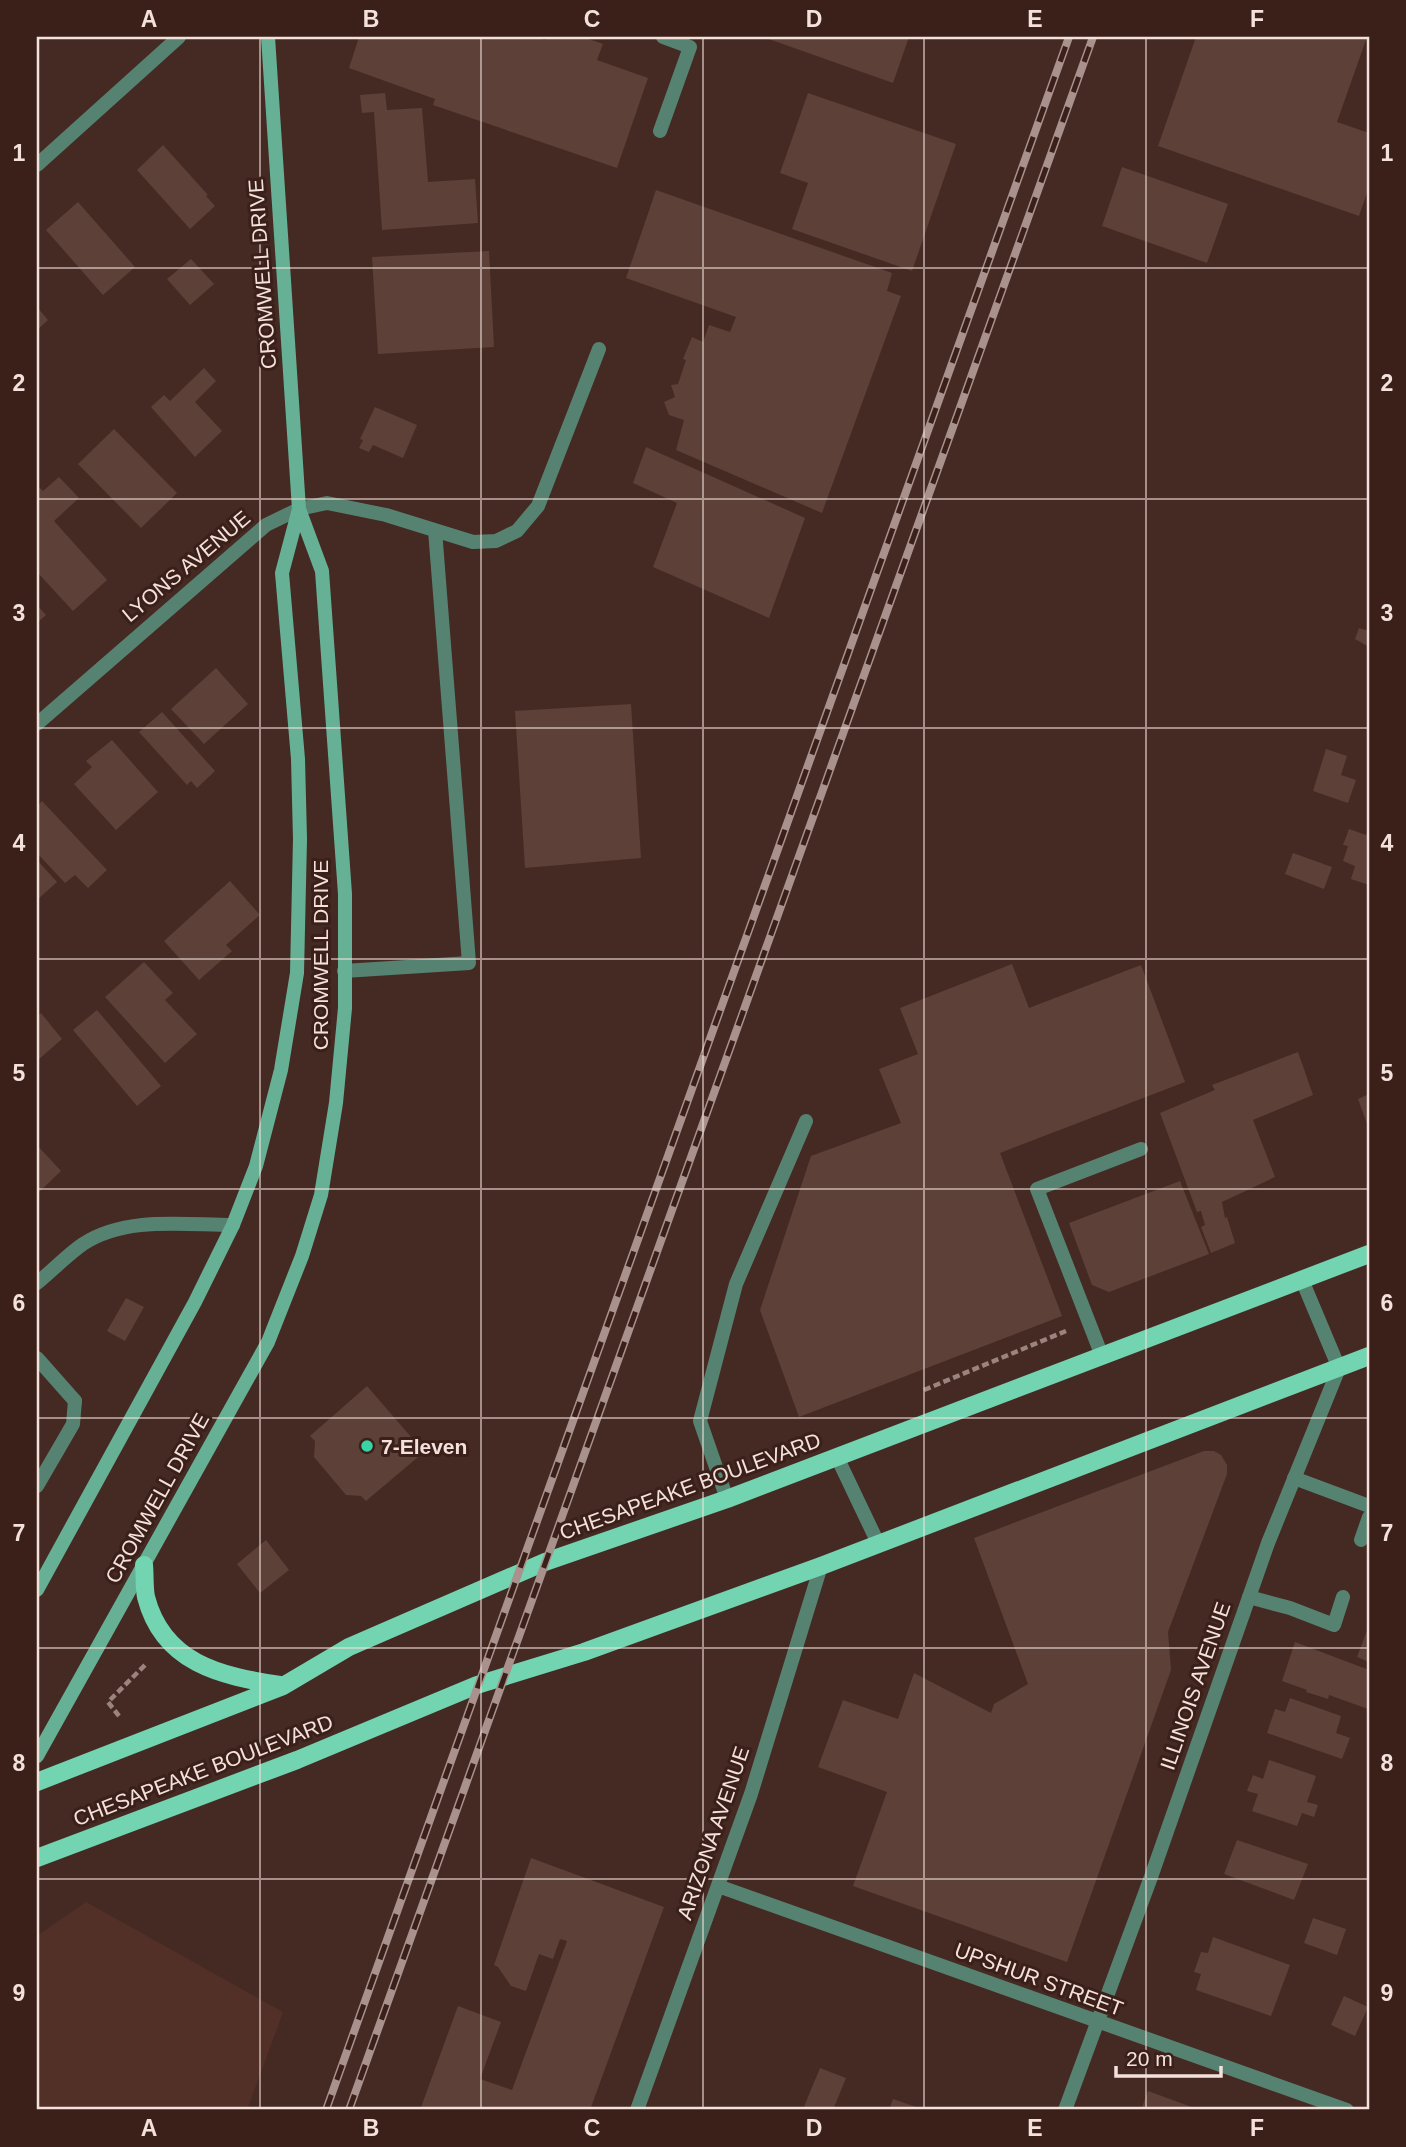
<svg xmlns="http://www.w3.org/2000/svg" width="1406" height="2147" font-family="Helvetica,sans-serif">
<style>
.built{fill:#523027}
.building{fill:#5d4038}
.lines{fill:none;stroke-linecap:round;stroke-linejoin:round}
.path{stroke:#9b847e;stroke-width:4.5;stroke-dasharray:7 3.5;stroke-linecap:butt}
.lane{stroke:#568371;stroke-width:14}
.street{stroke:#568371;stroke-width:14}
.secondary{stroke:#66b195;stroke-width:14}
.primary{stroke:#72d4b0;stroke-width:18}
.rail-casing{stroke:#a9928d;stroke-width:8}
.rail{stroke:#3a2019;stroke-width:5;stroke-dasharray:16;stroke-linecap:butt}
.grid{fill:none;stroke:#f4e1dc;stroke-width:2;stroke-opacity:0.55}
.poi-dot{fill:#39d4a5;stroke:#3a2019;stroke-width:2.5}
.labels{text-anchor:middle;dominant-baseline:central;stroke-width:6;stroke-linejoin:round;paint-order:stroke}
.street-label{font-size:21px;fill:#f4e1dc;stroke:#3a2019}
.poi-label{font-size:21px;font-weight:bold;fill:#f4e1dc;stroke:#3a2019;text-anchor:start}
.neatline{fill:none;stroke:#f4e1dc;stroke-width:2.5}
.grid-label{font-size:23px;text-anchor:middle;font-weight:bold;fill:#f4e1dc}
</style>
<rect width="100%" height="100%" fill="#452a23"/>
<path class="built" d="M86 1902 283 2012 247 2110H37V1936Z"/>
<path class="building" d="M359 37H535L545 40 546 37H583L603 44 597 60 648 78 617 168 433 105 435 99 349 68Z
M763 37H909L893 83Z
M1196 37H1367L1337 122 1369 133V187L1359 216 1158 146Z
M385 93 387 110 422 108 428 182 475 179 478 223 382 230 374 112 362 113 360 95Z
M808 93 956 144 912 271 792 229 808 183 780 173Z
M163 145 208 195 206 196 215 206 190 229 137 170Z
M1122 167 1228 204 1207 263 1102 226Z
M656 190 892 273 887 291 901 296 822 513 676 450 684 420 669 415 664 402 675 397 671 385 678 384 686 360 683 359 692 337 703 342 709 325 730 332 736 317 626 278Z
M78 202 135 267 103 295 46 230Z
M489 251 494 347 378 354 372 257Z
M191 259 214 284 190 305 167 279Z
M37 307 48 320 37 330Z
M204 368 216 381 195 402 222 431 195 457 151 407 164 395 170 401Z
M375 407 417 425 403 458 373 445 369 452 359 448 363 440 360 439Z
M114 429 177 493 141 528 78 464Z
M646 447 805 518 769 618 653 567 677 503 633 483Z
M59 477 79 498 54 521 107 580 73 611 37 572V485L43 491Z
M37 605 46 615 37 623Z
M1359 628 1369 631V647L1355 639Z
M216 668 248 704 204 744 171 709Z
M631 704 641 858 525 868 515 711Z
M162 712 215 771 197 788 191 781 187 785 139 732Z
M112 740 158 792 116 830 74 784 92 767 86 761Z
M1326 749 1347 756 1341 775 1356 780 1348 803 1313 791Z
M42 801 107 870 88 888 75 875 65 883 37 853V806Z
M1369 828V885L1351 879 1355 866 1343 861 1348 846 1343 845 1349 829 1366 835Z
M1293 853 1332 867 1324 889 1285 874Z
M37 860 57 882 37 900Z
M230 881 260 915 226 945 232 951 199 980 164 941Z
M144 962 173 993 165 1000 197 1034 165 1063 105 997Z
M1012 964 1029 1008 1141 965 1185 1082 1000 1153 1062 1316 799 1417 760 1310 811 1156 901 1123 879 1069 918 1054 900 1008Z
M97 1010 161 1086 137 1106 73 1030Z
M41 1013 62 1039 38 1060 37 1017Z
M1298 1052 1313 1095 1253 1120 1275 1177 1222 1202 1225 1218 1227 1217 1235 1243 1211 1253 1201 1227 1205 1225 1201 1211 1197 1212 1160 1113 1215 1090 1212 1085Z
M1369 1094V1129L1358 1099Z
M37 1145 61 1171 37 1194Z
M1180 1181 1209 1254 1109 1292 1092 1285 1069 1223Z
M126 1298 144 1307 125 1341 107 1331Z
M367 1386 424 1452 366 1501 361 1496 346 1495 314 1457 315 1441 310 1436Z
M1204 1451H1214L1221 1455 1227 1465V1474L1168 1632 1171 1670 1067 1962 853 1886 887 1792 818 1767 843 1700 898 1719 914 1673 991 1713 994 1704 1028 1684 974 1538Z
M266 1540 289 1570 260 1593 237 1564Z
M1369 1625V1662L1357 1657Z
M1295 1642 1369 1670 1368 1709 1329 1695 1328 1699 1306 1692 1307 1690 1282 1681Z
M1290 1698 1341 1716 1336 1733 1350 1738 1342 1759 1267 1733 1275 1709 1285 1712Z
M1269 1760 1316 1776 1307 1802 1318 1805 1314 1817 1302 1813 1297 1826 1252 1811 1258 1794 1247 1791 1253 1775 1263 1779Z
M1237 1840 1308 1864 1294 1900 1224 1874Z
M531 1858 664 1907 590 2110H420L458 2006 501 2022 480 2079 512 2090 567 1941 560 1939 553 1959 539 1954 526 1991 511 1986 498 1967 494 1965Z
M1313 1918 1346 1929 1337 1955 1304 1943Z
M1213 1937 1290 1965 1271 2016 1196 1990 1201 1974 1194 1972 1201 1952 1208 1953Z
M1344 1996 1368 2007 1355 2036 1331 2025Z
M820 2068 846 2078 833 2110H807L803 2109Z
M1148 2091 1200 2110H1141Z
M893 2099 925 2110H889Z"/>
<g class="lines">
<path class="path" d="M924 1390 1066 1331
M119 1716 108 1702 147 1663"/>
<path class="lane" d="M660 131 690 47 663 37
M299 509 327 503 386 515 473 542 496 541 517 531 538 506 599 349
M344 971 469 963 435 530
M1102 1356 1037 1189 1141 1149
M1294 1478 1369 1506
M37 1486 73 1424 75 1401
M727 1499 700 1421 736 1284 806 1121
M1361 1540 1369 1517
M1249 1597 1290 1608 1334 1625 1343 1597"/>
<path class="street" d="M37 165 179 37
M37 724 266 525 299 509
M37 1283C52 1271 67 1255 83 1244 126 1216 183 1225 233 1225
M37 1358 75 1401
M837 1457 878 1543
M718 1886 1347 2110
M637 2110 751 1794 821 1566
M1065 2110 1151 1877 1268 1543 1339 1368 1302 1280"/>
<path class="secondary" d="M37 1590 195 1302 233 1225 256 1166 281 1070 297 973 300 839 298 759 282 573 299 509
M37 1756 268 1342 302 1256 321 1195 336 1103 345 1008V894L322 571 299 509 268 37"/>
<path class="primary" d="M144 1565C145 1575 144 1587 146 1597 163 1663 220 1676 280 1685
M37 1782 283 1686 349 1647 545 1562 727 1499 1369 1254
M37 1858 297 1760 477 1685 584 1652 821 1566 1369 1356"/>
<defs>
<path id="rail" d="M326 2110 1069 37
M349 2110 1093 37"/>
</defs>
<use href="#rail" class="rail-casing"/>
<use href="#rail" class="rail"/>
</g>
<path class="grid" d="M260 37V2110M481 37V2110M703 37V2110M924 37V2110M1146 37V2110M37 268H1369M37 499H1369M37 728H1369M37 959H1369M37 1189H1369M37 1418H1369M37 1648H1369M37 1879H1369"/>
<circle class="poi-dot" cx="367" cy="1446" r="7"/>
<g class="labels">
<g class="street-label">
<text transform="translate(262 274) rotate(-94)">CROMWELL DRIVE</text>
<text transform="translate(186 566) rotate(-40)">LYONS AVENUE</text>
<text transform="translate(320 955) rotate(-90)">CROMWELL DRIVE</text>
<text transform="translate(690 1486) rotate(-20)">CHESAPEAKE BOULEVARD</text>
<text transform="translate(157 1498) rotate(-61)">CROMWELL DRIVE</text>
<text transform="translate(1195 1686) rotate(-71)">ILLINOIS AVENUE</text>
<text transform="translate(203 1770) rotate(-21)">CHESAPEAKE BOULEVARD</text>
<text transform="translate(713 1833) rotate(-71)">ARIZONA AVENUE</text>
<text transform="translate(1039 1979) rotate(20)">UPSHUR STREET</text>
</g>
<g class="poi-label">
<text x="381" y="1446">7-Eleven</text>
</g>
</g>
<rect width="1406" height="2147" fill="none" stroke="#3a2019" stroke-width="77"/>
<path d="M1116 2066v10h105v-10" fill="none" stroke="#f4e1dc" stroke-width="3.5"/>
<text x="1126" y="2066" font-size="21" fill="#f4e1dc" stroke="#3a2019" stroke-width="5" paint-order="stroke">20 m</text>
<rect x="38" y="38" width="1330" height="2070" class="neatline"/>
<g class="grid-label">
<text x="149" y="27">A</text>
<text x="371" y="27">B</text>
<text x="592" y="27">C</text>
<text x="814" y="27">D</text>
<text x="1035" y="27">E</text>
<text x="1257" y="27">F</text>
<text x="19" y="161">1</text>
<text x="1387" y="161">1</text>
<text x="19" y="391">2</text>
<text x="1387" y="391">2</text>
<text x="19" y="621">3</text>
<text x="1387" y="621">3</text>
<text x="19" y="851">4</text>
<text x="1387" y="851">4</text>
<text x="19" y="1081">5</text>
<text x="1387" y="1081">5</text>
<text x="19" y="1311">6</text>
<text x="1387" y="1311">6</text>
<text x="19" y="1541">7</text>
<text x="1387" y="1541">7</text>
<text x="19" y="1771">8</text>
<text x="1387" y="1771">8</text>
<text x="19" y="2001">9</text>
<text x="1387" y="2001">9</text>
<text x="149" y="2136">A</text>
<text x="371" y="2136">B</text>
<text x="592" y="2136">C</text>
<text x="814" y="2136">D</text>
<text x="1035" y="2136">E</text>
<text x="1257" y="2136">F</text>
</g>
</svg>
